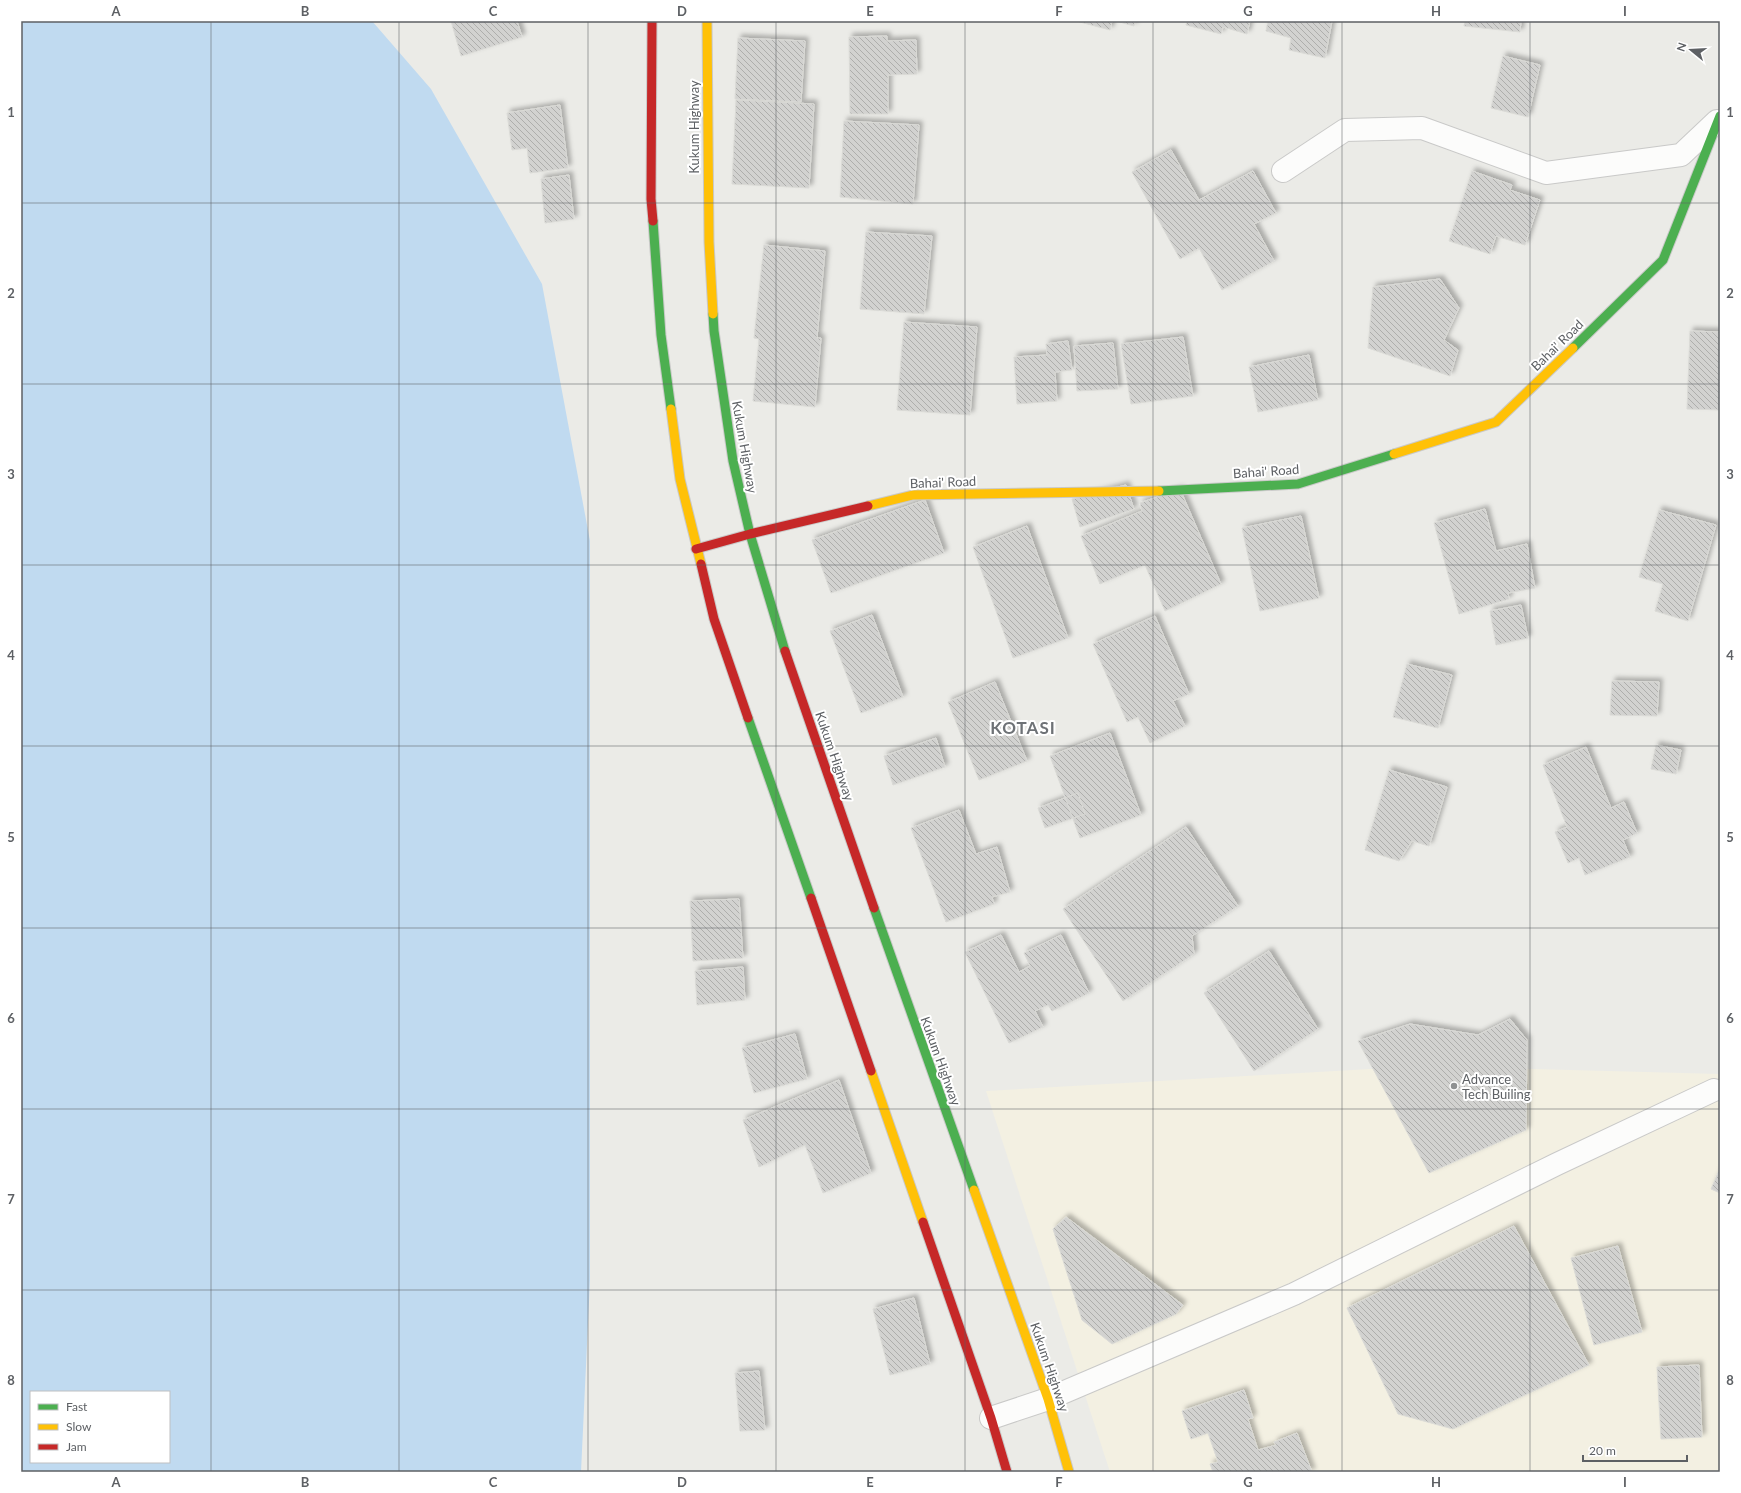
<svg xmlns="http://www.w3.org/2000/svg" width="1741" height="1493" font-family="Lato,sans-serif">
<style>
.commercial{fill:#f3f0e2}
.water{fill:#c0daf0;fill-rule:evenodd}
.building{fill:url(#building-back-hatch);stroke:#dadad6;filter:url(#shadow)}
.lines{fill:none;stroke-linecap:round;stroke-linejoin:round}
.street-casing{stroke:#c9c9c8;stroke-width:24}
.fast-casing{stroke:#c9c9c8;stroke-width:11}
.slow-casing{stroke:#c9c9c8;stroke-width:11}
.jam-casing{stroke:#c9c9c8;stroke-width:11}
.street{stroke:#fcfcfb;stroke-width:22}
.fast{stroke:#4caf50;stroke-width:9}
.slow{stroke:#ffc107;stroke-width:9}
.jam{stroke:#c62828;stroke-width:9}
.grid{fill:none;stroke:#5d6064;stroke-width:1;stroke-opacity:0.55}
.poi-dot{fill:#8f9192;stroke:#fff;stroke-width:1.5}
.labels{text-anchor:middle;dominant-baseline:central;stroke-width:4;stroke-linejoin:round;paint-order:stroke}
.street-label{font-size:13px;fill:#5d6064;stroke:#fff}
.poi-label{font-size:13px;fill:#5d6064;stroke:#fff;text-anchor:start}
.district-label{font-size:17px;font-weight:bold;letter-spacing:1px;fill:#6e7276;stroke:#fff}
.neatline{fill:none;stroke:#5d6064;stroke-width:1.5}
.grid-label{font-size:13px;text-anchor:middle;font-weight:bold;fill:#5d6064}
</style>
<defs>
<pattern id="building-back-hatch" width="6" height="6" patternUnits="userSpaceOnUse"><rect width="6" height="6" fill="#d2d2d0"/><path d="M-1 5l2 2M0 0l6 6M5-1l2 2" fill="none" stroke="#aeaeac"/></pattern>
<filter id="shadow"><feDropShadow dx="3.5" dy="-3.5" stdDeviation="2" flood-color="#0004"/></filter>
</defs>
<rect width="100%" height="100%" fill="#ebebe7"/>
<path class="commercial" d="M1422 1066 1720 1074V1472H1110L986 1091Z"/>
<path class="water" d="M21 21H372L431 89 542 284 590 541V1280L581 1472H21ZM31 1392H169V1462H31Z"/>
<path class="building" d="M451 21H517L522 37 461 56Z
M1076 21H1112L1110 30Z
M1116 21H1135L1134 26Z
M1187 21H1250L1247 34 1223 27 1221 34 1186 25Z
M1268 21H1332L1325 58 1289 50 1291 38 1266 31Z
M1465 21H1521L1520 32 1464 26Z
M887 36V41L916 40 917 74 888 75V114H850L849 37Z
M738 38 805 41 801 102 735 99Z
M1503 56 1540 65 1528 117 1491 108Z
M736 100 814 104 809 188 732 184Z
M560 105 568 168 530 173 527 148 512 150 507 113Z
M844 121 919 125 913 204 840 197Z
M1171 150 1199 200 1253 171 1276 213 1254 224 1274 261 1222 290 1199 248 1180 259 1132 172Z
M1472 171 1512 185 1510 190 1540 200 1525 245 1496 236 1490 254 1449 241Z
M569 175 574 219 545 223 541 179Z
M866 232 932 236 924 314 860 309Z
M764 245 825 251 817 338H821L815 407 753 401 759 339 754 338Z
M1440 279 1459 308 1444 340 1458 350 1450 376 1368 348 1373 287Z
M904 322 977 327 970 415 897 410Z
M1690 331 1720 332V410L1687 409Z
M1183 337 1193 396 1131 404 1121 344Z
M1068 341 1072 370 1055 372 1057 401 1017 404 1014 357 1047 355 1046 344Z
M1113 343 1118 389 1077 391 1074 346Z
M1309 355 1318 400 1258 412 1249 367Z
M1126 485 1134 509 1080 527 1072 499Z
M1180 489 1221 584 1165 611 1145 565 1100 584 1081 536 1142 511 1140 503Z
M925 500 944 553 831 593 812 540Z
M1485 509 1496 551 1527 544 1535 588 1508 593 1509 599 1459 614 1434 523Z
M1659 510 1716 525 1688 621 1655 611 1663 584 1639 577Z
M1301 516 1319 598 1260 611 1242 528Z
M1027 526 1068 638 1013 658 973 547Z
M1521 605 1528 638 1496 645 1490 611Z
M872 615 903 697 861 713 830 631Z
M1155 616 1189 694 1173 701 1185 726 1150 743 1138 717 1127 722 1093 644Z
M1407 664 1452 675 1438 728 1393 717Z
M1612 681 1659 682 1657 716 1610 715Z
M995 682 1027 761 979 780 948 702Z
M1110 733 1141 815 1080 838 1050 756Z
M936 738 945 767 893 785 884 756Z
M1656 745 1681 750 1676 774 1651 769Z
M1586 747 1611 808 1624 802 1637 833 1623 840 1630 857 1585 875 1579 858 1568 863 1555 832 1567 827 1543 765Z
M1389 770 1447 787 1429 846 1412 841 1399 861 1365 850Z
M1078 793 1085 814 1045 828 1038 808Z
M959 810 976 854 997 847 1010 892 992 897 994 904 946 922 911 828Z
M1186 827 1238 906 1192 936 1194 954 1123 1001 1063 909Z
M739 899 743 958 693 961 690 901Z
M1001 935 1019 972 1030 966 1024 953 1061 935 1089 993 1052 1011 1048 1005 1035 1011 1043 1027 1009 1043 965 952Z
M1269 951 1318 1029 1254 1071 1204 993Z
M743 967 745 1000 697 1005 695 971Z
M1510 1019 1527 1040 1526 1130 1429 1173 1358 1041 1410 1024 1478 1035Z
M795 1034 807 1079 754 1093 742 1048Z
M839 1080 871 1173 823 1193 805 1145 759 1167 743 1120Z
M1720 1168V1193L1711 1189Z
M1066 1217 1183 1305 1176 1314 1112 1344 1082 1320 1053 1229Z
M1514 1226 1589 1365 1453 1429 1398 1414 1347 1308Z
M1618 1246 1642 1332 1594 1345 1571 1258Z
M914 1298 930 1364 890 1375 873 1309Z
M1699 1365 1702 1437 1661 1439 1657 1367Z
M759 1371 765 1430 740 1431 735 1373Z
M1244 1390 1253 1418 1248 1419 1258 1450 1276 1445 1274 1442 1297 1433 1312 1472H1213L1210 1464 1218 1462 1208 1433 1191 1439 1182 1411Z"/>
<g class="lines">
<defs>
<path id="street" d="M1283 171 1345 130 1422 128 1546 173 1681 155 1717 121
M991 1418 1048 1399 1294 1294 1557 1164 1714 1090"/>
<path id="fast" d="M653 221 661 335 671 409
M713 314 714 331 733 461 750 534 785 651
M1573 348 1663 260 1720 116
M1159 491 1298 484 1394 454
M748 718 811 898
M874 908 974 1190"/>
<path id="slow" d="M707 21 709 242 713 314
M671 409 680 479 701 564
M1394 454 1496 422 1573 348
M868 506 913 495 1159 491
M871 1071 923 1222
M974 1190 1048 1399 1069 1472"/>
<path id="jam" d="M652 21 651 199 653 221
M696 549 750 534 868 506
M701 564 714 619 748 718
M785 651 874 908
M811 898 871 1071
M923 1222 991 1418 1007 1472"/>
</defs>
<use href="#street" class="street-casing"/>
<use href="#fast" class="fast-casing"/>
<use href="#slow" class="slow-casing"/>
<use href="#jam" class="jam-casing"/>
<use href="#street" class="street"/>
<use href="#fast" class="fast"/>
<use href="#slow" class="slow"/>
<use href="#jam" class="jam"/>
</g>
<path class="grid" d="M211 21V1472M399 21V1472M588 21V1472M776 21V1472M965 21V1472M1153 21V1472M1342 21V1472M1530 21V1472M21 203H1720M21 384H1720M21 565H1720M21 746H1720M21 928H1720M21 1109H1720M21 1290H1720"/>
<circle class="poi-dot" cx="1454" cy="1086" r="4"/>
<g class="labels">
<g class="street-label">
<text transform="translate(694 127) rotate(-90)">Kukum Highway</text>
<text transform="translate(1557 345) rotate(-44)">Bahai' Road</text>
<text transform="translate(745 447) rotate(80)">Kukum Highway</text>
<text transform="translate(1266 471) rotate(-4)">Bahai' Road</text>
<text transform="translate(943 482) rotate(-2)">Bahai' Road</text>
<text transform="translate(835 756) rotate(71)">Kukum Highway</text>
<text transform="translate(941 1061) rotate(70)">Kukum Highway</text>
<text transform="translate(1050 1367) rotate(71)">Kukum Highway</text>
</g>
<g class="poi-label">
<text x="1462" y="1079">Advance<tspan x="1462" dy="15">Tech Builing</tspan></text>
</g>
<g class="district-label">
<text x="1023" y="727">KOTASI</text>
</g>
</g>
<rect width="1741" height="1493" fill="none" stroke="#ffffff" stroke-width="44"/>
<rect x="30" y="1391" width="140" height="72" fill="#ffffff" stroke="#bebfc1"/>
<rect x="38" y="1404" width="20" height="6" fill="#4caf50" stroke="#bebfc1"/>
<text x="66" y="1411" font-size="12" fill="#5d6064">Fast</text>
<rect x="38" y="1424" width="20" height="6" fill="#ffc107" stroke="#bebfc1"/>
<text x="66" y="1431" font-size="12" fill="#5d6064">Slow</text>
<rect x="38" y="1444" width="20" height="6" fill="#c62828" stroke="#bebfc1"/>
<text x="66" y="1451" font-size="12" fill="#5d6064">Jam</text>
<g transform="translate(1691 50) rotate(288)" stroke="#ffffff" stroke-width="3" paint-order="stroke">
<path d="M0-3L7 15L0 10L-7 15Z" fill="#5d6064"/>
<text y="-6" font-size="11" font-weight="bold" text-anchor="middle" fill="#5d6064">N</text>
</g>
<path d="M1583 1455v6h104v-6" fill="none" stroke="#5d6064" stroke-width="2"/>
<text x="1589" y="1455" font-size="12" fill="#5d6064" stroke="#ffffff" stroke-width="3" paint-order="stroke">20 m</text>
<rect x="22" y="22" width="1697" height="1449" class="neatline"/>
<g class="grid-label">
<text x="116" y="16">A</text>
<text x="305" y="16">B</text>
<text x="493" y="16">C</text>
<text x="682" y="16">D</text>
<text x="870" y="16">E</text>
<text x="1059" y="16">F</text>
<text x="1248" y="16">G</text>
<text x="1436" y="16">H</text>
<text x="1625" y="16">I</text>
<text x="11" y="117">1</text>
<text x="1730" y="117">1</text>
<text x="11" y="298">2</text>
<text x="1730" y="298">2</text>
<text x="11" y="479">3</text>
<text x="1730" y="479">3</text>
<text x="11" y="660">4</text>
<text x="1730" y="660">4</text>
<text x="11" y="842">5</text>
<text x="1730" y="842">5</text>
<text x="11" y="1023">6</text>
<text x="1730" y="1023">6</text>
<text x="11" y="1204">7</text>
<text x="1730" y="1204">7</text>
<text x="11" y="1385">8</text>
<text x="1730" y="1385">8</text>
<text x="116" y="1487">A</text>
<text x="305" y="1487">B</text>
<text x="493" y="1487">C</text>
<text x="682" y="1487">D</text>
<text x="870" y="1487">E</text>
<text x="1059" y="1487">F</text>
<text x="1248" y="1487">G</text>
<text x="1436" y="1487">H</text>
<text x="1625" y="1487">I</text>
</g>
</svg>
